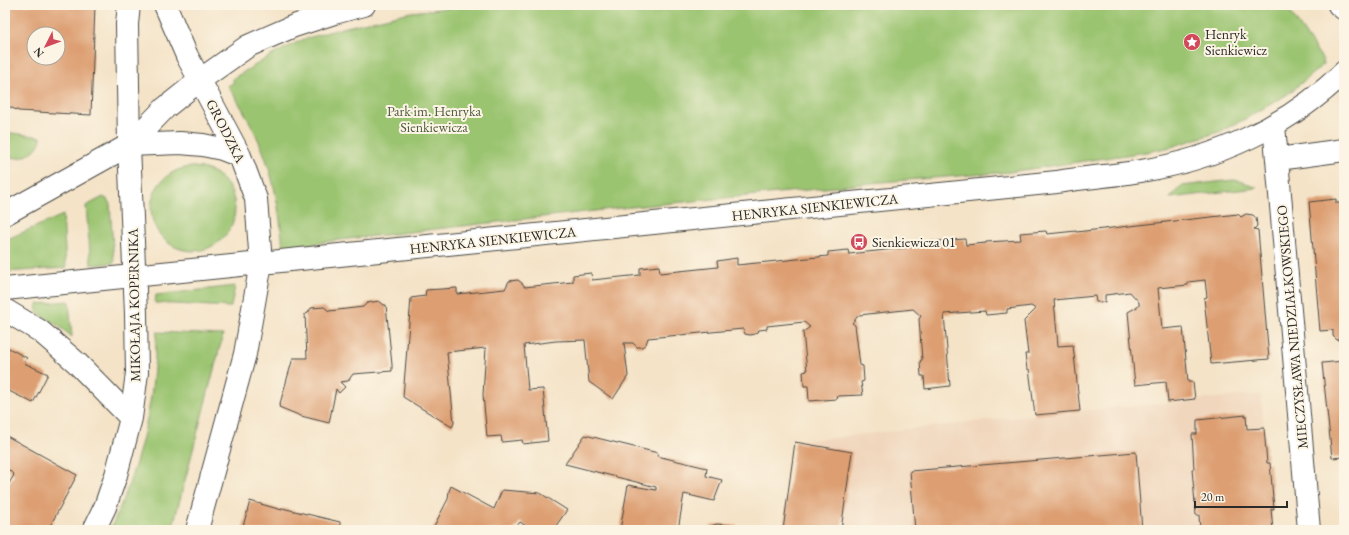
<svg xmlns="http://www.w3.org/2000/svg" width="1349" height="535" font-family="'EB Garamond',serif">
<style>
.built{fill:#f0d6bc}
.green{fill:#9bc471;stroke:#63784e}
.building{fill:#dd9f72;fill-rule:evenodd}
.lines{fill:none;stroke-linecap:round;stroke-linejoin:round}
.minor-casing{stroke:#494742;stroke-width:24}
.major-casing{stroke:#494742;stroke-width:24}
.minor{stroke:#fff;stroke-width:22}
.major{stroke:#fff;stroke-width:22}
.labels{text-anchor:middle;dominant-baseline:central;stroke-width:4;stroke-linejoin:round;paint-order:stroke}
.poi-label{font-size:14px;fill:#2b2b2b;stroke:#fcf5e5;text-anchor:start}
.park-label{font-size:14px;fill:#4d5940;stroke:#fcf5e5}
.street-label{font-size:14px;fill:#2b2b2b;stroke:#fcf5e5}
</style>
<rect width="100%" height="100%" fill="#fcf5e5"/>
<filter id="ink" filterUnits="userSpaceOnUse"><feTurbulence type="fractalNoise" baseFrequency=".025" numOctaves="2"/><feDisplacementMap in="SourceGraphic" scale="8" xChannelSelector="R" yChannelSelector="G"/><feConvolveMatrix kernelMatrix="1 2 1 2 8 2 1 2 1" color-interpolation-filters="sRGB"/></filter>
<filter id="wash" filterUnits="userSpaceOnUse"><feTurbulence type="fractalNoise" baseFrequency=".012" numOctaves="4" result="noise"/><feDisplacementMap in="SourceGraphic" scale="16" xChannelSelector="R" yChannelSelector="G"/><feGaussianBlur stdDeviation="0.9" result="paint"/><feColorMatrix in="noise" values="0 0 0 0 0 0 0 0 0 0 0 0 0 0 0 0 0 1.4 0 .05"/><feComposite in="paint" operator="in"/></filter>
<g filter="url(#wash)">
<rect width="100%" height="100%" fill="#f4e3c7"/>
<path class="built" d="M1261 394 1267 463H1270L1274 509H1271L1273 530H812L824 447 795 442 1035 415Z"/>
<path class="green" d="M476 5H1285L1323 60 1324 64 1288 94 1247 118 1219 132 1196 139 1171 147 1146 152 1010 172 881 182 788 192 621 208 331 241 300 246V250H283C278 184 265 141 228 86L234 82 232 79 272 55 304 39 346 27 411 12Z
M5 132 41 137C41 146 32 154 23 157 17 159 11 157 6 156H5Z
M151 209a42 42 0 1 1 84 0a42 42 0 1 1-84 0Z
M1234 180 1244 182 1257 188 1170 198 1181 186Z
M103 197 107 199 110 204 114 263 91 265 86 206Z
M63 215 66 268 5 272V240Z
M235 286 231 307 155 303 156 295Z
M69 301 72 337 60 327 38 313 36 307 38 304Z
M157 332 223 335 172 530H110C130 487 144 443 151 396 154 375 155 353 157 332Z"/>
<g id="blocks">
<path class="building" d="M5 5H95L91 115 19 111 5 105ZM34 34H58V58H34Z
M1336 199V203H1344V339L1337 340 1333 336V330L1320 331 1309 202Z
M1238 214 1241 217 1246 214 1253 215 1256 218 1257 226 1254 229 1258 230 1269 359 1211 364 1204 298 1207 297 1205 280 1188 282V285L1158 288 1162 329 1183 327 1188 382H1193L1195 399 1168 402 1166 382 1135 385 1128 312 1139 306V302L1130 292 1105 295V302H1096L1095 296 1054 300 1058 346 1073 345 1080 411 1035 415 1029 369H1027L1025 354H1028L1024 321 1036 309 1031 306 1007 309V313L986 315 985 311 944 314 950 386 925 389 924 376H921L920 361 922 360 919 319 921 316 913 309 859 315 852 323 855 325 860 365 863 366 864 381 861 382 863 395 838 396 837 399 809 401 808 386H804L803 372 807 371 803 332 810 327 804 322 767 326V329L759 330 755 334 750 335 745 334 743 329 648 338 646 344 642 347H637L633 343H624L628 376 613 399 589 382 585 340 556 341 524 345 528 390 543 389 548 441 523 444 522 440 502 442 501 436 487 437 483 395 486 348 447 352 454 423 452 427 403 397 411 298 425 296 426 290 457 288V294L505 289 509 281 518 280 524 285V287L573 282V275L591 273 592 280 640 275V268L659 266 660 273 718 267 717 261 737 258V265L828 256V252L848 250 849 254 913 247V243L934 241V246L938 245V241L965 239 966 245 986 243V242L1021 240 1020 233 1046 231 1047 234 1076 231V232Z
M379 301 384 305H386L392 365V371L353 374 348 381 340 382 345 387 339 393 336 389 329 423 301 416 279 407 293 358H307L305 314 308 313 311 308 324 307 329 311 363 307 367 303Z
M5 346 27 358 24 363 48 374 33 403 5 389Z
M1344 361V457L1332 458 1322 363Z
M1246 415 1247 429 1264 428 1267 463H1270L1274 509H1271L1273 530H1200L1199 515H1196L1192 469H1194L1192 434H1197V420Z
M5 435 77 475 48 530H5V490L14 475 5 466Z
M585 435 658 453 657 456 707 468 706 476 722 480 714 501 684 494 678 530H620L628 485 656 490V487L565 464Z
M795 442 852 452 841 530H783Z
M1136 452 1142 530H915L910 471Z
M451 486 494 509 502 490 540 493 567 510 553 530H532L520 522 514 530H432L448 499 449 491Z
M250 501 282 510V508L340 522V525L357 530H242Z
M717 524 739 526 738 530H710L711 526Z"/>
</g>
</g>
<g filter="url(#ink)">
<use href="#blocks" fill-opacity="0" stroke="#494742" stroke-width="1"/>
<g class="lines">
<defs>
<path id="minor" d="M129 5 127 24 129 145
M1339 5 1344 9
M1274 125 1309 530
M1278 159 1344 150
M5 214 129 145 180 143 203 145 222 149 240 156
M5 289 261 263 256 199 240 156 187 56 165 5"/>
<path id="major" d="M5 310 40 331 77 363 131 418
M94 530 105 507 116 475 131 418 137 373 136 314 129 145 165 108 200 80 248 46 294 26 334 13 364 5
M197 530 245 354 261 263 1057 182C1085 177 1113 176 1141 171 1216 159 1289 126 1344 72"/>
</defs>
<use href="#minor" class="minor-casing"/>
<use href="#major" class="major-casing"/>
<use href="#minor" class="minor"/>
<use href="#major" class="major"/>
</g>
</g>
<defs>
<symbol id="sight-disc" viewBox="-11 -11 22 22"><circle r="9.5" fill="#d1495b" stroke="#fcf5e5"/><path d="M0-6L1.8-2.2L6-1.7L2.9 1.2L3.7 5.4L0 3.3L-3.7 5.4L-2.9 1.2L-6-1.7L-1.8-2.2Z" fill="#fff"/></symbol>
<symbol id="bus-disc" viewBox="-11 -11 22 22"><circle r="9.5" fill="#d1495b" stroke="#fcf5e5"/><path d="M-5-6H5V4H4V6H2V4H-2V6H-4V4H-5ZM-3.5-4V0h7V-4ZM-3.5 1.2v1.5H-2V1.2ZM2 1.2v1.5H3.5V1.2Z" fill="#fff"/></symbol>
</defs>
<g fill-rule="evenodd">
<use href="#sight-disc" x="1182" y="32" width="20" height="20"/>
<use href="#bus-disc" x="849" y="232" width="20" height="20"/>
</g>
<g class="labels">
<g class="poi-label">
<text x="1205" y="34">Henryk<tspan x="1205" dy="16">Sienkiewicz</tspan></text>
<text x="872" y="242">Sienkiewicza 01</text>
</g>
<g class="park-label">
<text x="434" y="111">Park im. Henryka<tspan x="434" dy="16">Sienkiewicza</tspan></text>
</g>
<g class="street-label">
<text transform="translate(226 131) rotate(63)">GRODZKA</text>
<text transform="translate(815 207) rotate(-6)">HENRYKA SIENKIEWICZA</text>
<text transform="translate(493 240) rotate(-6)">HENRYKA SIENKIEWICZA</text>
<text transform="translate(134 305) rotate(-91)">MIKOŁAJA KOPERNIKA</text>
<text transform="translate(1292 327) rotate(-95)">MIECZYSŁAWA NIEDZIAŁKOWSKIEGO</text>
</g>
</g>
<rect width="1349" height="535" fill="none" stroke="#fcf5e5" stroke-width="20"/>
<g transform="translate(46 46) rotate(228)"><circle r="19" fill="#fcf5e5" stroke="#a8a49b"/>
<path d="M0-3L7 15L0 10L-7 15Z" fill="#d1495b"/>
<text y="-6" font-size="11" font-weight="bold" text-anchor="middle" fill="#2b2b2b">N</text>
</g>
<path d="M1195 501v6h92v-6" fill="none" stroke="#2b2b2b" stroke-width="2"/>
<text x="1201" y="501" font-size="12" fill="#2b2b2b" stroke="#fcf5e5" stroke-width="3" paint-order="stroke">20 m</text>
</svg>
